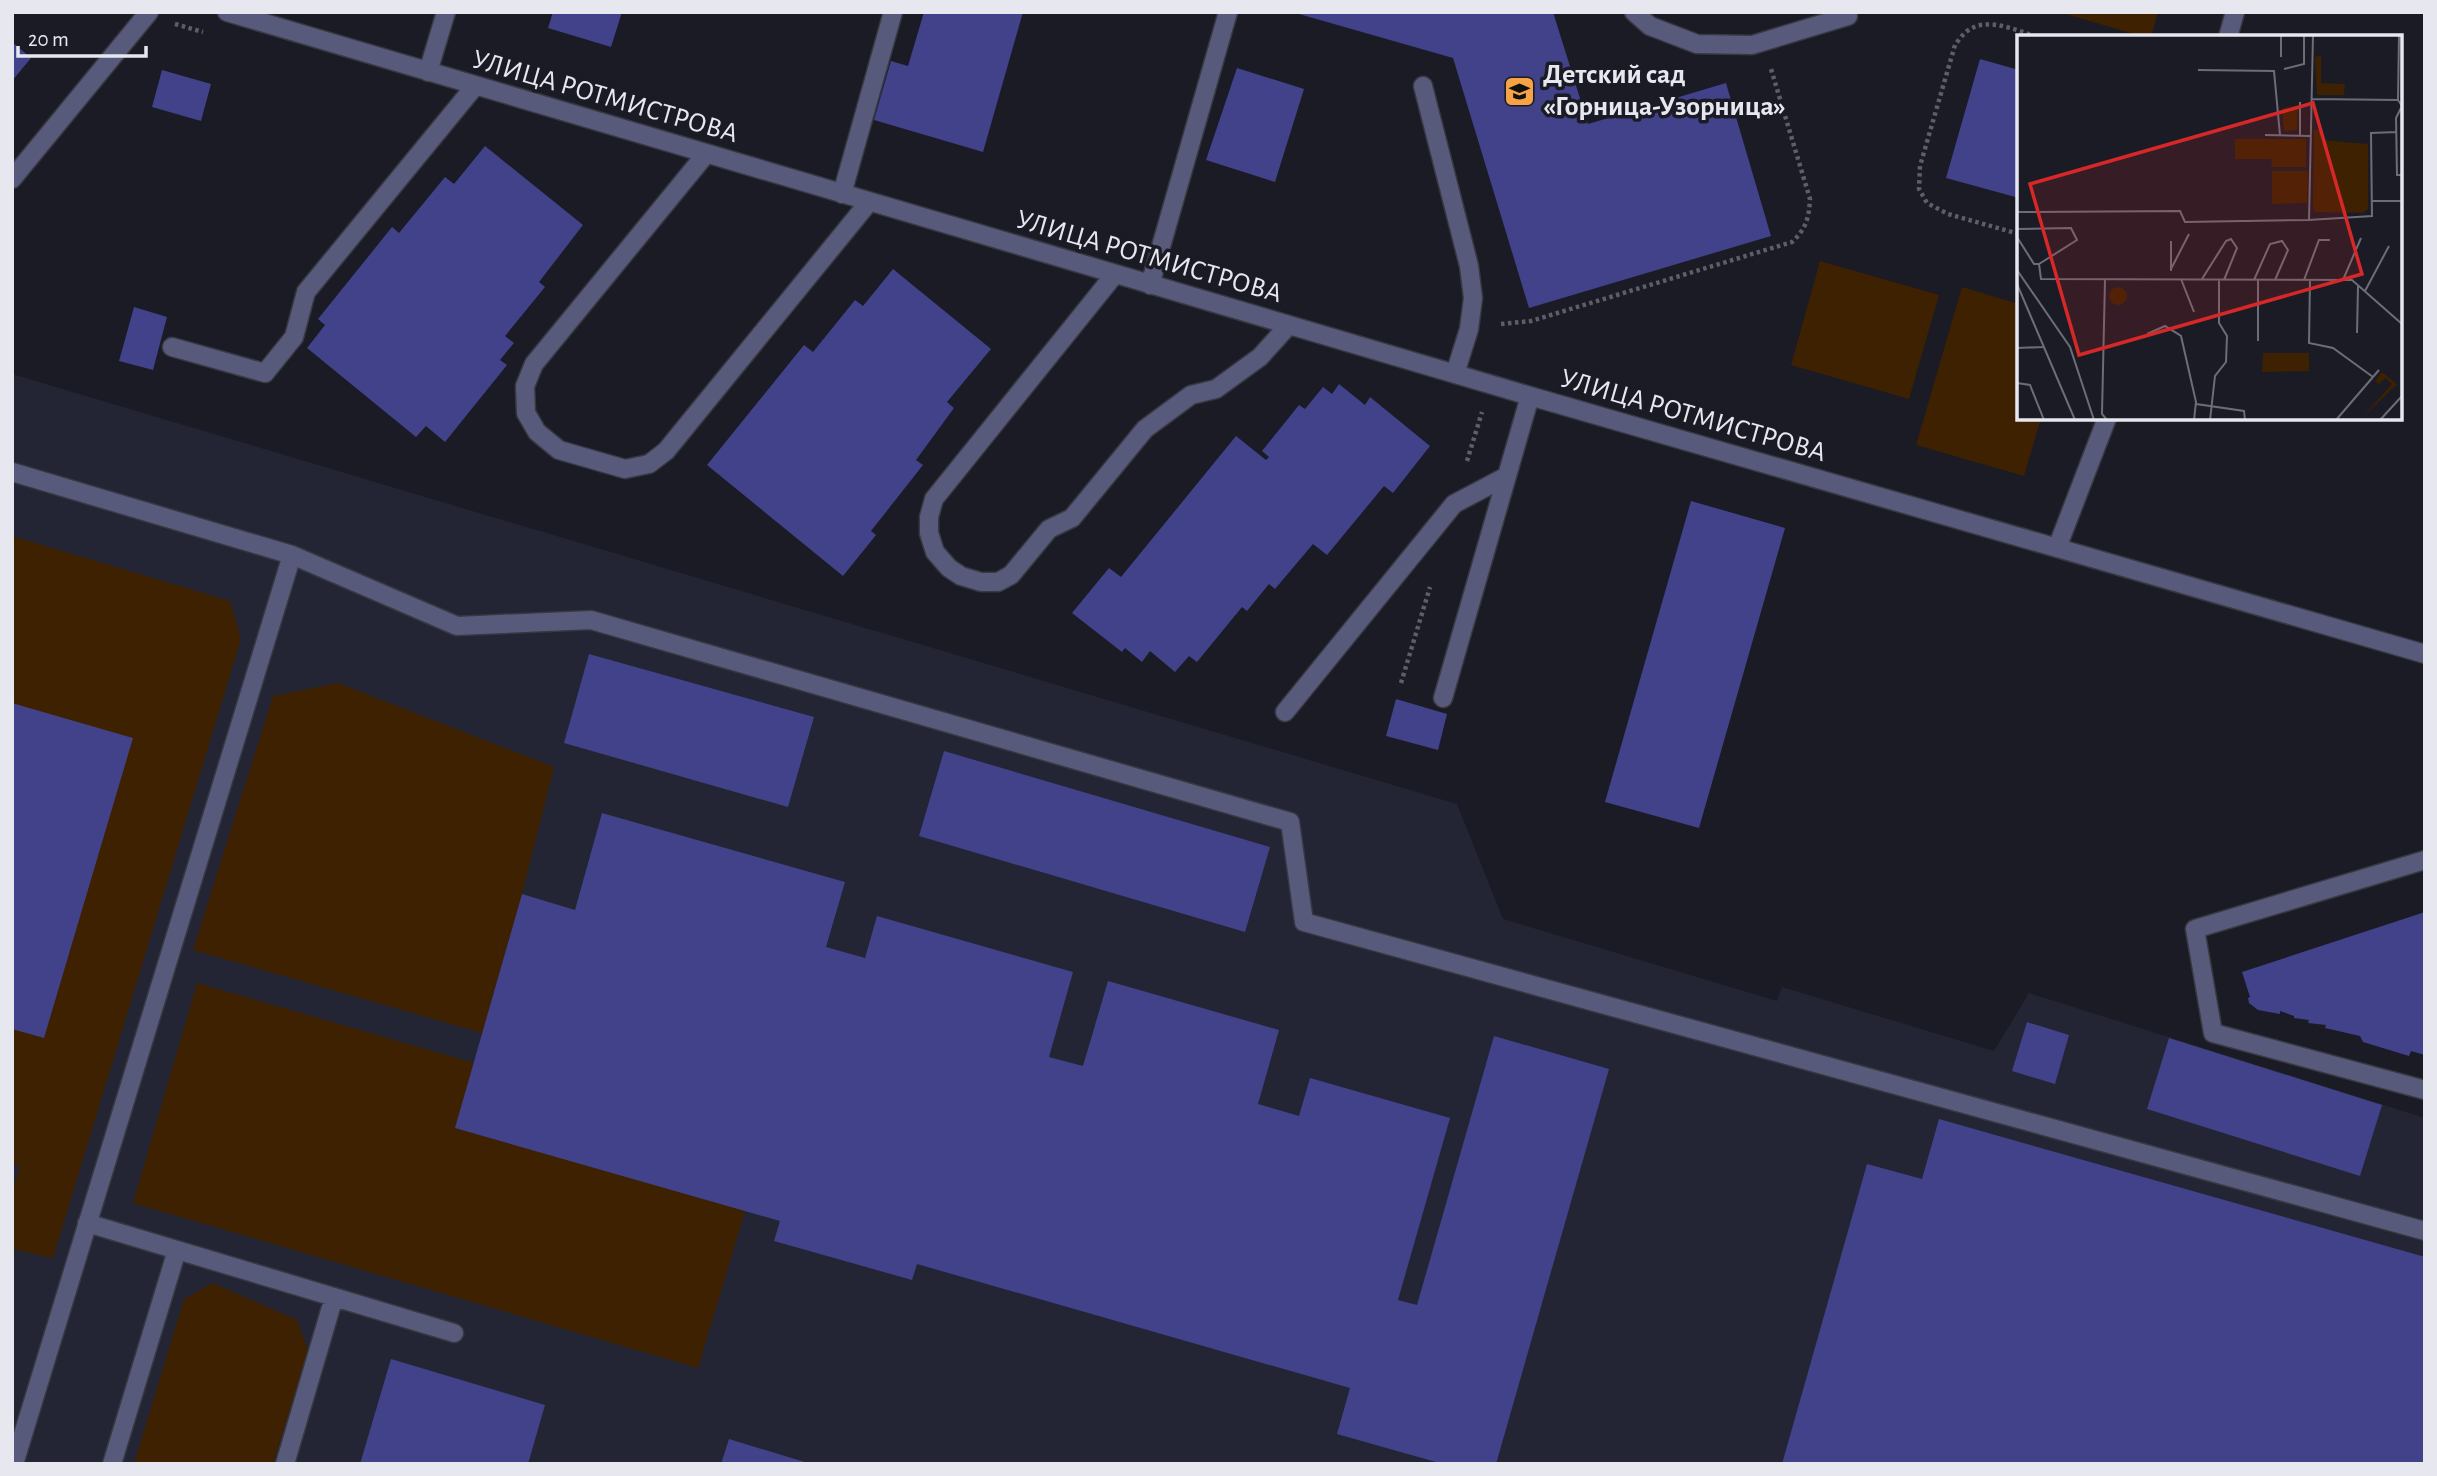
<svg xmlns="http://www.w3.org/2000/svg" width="2437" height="1476" font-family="'Alegreya Sans',sans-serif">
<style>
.built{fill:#232534}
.green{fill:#3d2101}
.building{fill:#414289}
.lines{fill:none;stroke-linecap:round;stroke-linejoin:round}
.minor-casing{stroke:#373841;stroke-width:21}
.path{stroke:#5d5e67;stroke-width:4.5;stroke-dasharray:3.5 3.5;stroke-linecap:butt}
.minor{stroke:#575a7a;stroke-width:18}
.labels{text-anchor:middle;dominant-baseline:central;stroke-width:7;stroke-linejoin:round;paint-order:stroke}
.poi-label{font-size:28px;font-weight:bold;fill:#e7e8ef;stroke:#1a1b25;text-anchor:start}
.street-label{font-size:28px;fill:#e7e8ef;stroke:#1a1b25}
.inset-road{fill:none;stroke:#6c6d76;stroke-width:2}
.view{fill:#d62828;fill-opacity:0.15;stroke:#d62828;stroke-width:3.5}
.inset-edge{fill:none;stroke:#e7e8ef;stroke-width:3.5}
</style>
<rect width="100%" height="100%" fill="#1a1b25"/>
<path class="built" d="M12 374 1457 804 1503 919 1777 1001 1782 987 1994 1051 2029 993 2425 1118V1464H12Z"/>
<path class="green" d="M2059 12H2158L2151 37H2144Z
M1820 261 1939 295 1909 399 1791 365Z
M1962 287 2019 304V418H2041L2024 476 1916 445Z
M12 536 230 601 241 639 53 1258 12 1249V1191L20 1167 12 1164Z
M338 683 554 767 522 894 482 1033 193 950 273 696Z
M197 983 474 1063 456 1128 745 1211 698 1368 133 1203Z
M213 1283 297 1320 308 1350 273 1464H134L184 1299Z"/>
<path class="building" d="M553 12H622L611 47 548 28Z
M924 12H1023L983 152 874 120 891 61 908 66Z
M1292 12H1553L1588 124 1726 83 1771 236 1529 308 1453 58Z
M12 42 31 58 12 81Z
M1980 59 2019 70V198L1946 178Z
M1237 68 1304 89 1275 182 1206 160Z
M162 70 211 84 201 121 152 107Z
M485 146 583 225 539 282 545 287 505 336 514 343 500 360 507 365 445 442 426 426 416 437 307 348 325 325 318 319 392 227 399 233 445 177 454 184Z
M893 269 991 349 947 402 954 408 916 460 923 465 871 531 876 535 843 576 707 465 804 345 813 352 855 300 863 306Z
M134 307 167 317 153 370 119 361Z
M1339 384 1365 405 1370 397 1430 446 1393 493 1384 486 1327 555 1313 544 1275 589 1269 584 1247 611 1242 607 1197 662 1189 656 1175 672 1150 651 1142 662 1125 648 1122 652 1072 613 1109 568 1121 577 1236 436 1266 460 1269 457 1262 451 1299 405 1305 409 1323 387 1332 394Z
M1691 501 1785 528 1699 828 1605 802Z
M589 654 814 717 788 807 564 743Z
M1396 699 1447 714 1438 750 1386 736Z
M12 703 133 738 44 1038 12 1029Z
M944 751 1270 847 1245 932 919 836Z
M602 813 845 882 826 947 865 958 877 916 1073 972 1049 1057 1083 1066 1108 981 1279 1030 1258 1104 1299 1116 1310 1078 1450 1118 1398 1300 1417 1305 1494 1036 1609 1069 1496 1464H1443L1337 1434 1350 1388 917 1264 912 1280 774 1241 780 1221 455 1128 522 894 575 910Z
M2425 912V1055L2411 1051 2409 1056 2363 1042 2360 1036 2325 1028 2326 1025 2308 1023 2309 1020 2294 1018V1016L2280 1011V1014L2258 1010 2249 1003 2248 998 2250 997 2242 972Z
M2027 1022 2069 1035 2055 1084 2012 1071Z
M2169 1038 2382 1105 2360 1176 2147 1109Z
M1939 1119 2425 1257V1464H1782L1867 1164 1922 1179Z
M391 1359 545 1405 528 1464H360Z
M729 1439 808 1463V1464H721Z"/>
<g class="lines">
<defs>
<path id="minor" d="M227 12 1530 396 2425 654
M1634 12 1650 26 1697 44 1752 45 1848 16
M2228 37 2235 12
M428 72 446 12
M1423 86 1469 266 1473 298 1469 329 1455 374
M706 154 534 364 525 386 526 413 537 432 559 450 625 469 649 464 666 451 869 202
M12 179 149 12
M842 194 893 12
M1115 274 934 499 929 517V533L935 552 949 568 961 576 981 582H998L1011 575 1049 529 1072 518 1145 429 1191 395 1216 389 1260 357 1289 325
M1150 285 1228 12
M172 347 265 373 294 337 306 292 475 86
M12 472 292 555 14 1464
M2057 548 2107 418
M292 555 457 626 591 620 1290 822 1304 922 2425 1231
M1443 698 1530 396
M1285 712 1454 504 1507 476
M2425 860 2195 929 2213 1033 2425 1090
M87 1223 454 1333
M112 1464 177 1250
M285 1464 334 1297"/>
</defs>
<use href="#minor" class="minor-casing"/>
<path class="path" d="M175 24 203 32
M2019 234 1948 214 1927 203 1919 189 1920 166 1955 45C1958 41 1962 35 1966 32 1986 15 2017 31 2038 37
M1501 324 1531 321 1792 242C1806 229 1809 218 1810 199L1771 69
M1467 461 1482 412
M1401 683 1430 587"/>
<use href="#minor" class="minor"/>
</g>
<defs>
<symbol id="school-square" viewBox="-11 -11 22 22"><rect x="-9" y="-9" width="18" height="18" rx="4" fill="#f6a246" stroke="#1a1b25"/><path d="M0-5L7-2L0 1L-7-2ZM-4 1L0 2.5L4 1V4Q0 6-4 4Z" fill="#111"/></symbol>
</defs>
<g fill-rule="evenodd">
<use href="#school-square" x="1502" y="74" width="35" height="35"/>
</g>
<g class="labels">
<g class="poi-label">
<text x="1543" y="75">Детский сад<tspan x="1543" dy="32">«Горница-Узорница»</tspan></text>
</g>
<g class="street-label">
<text transform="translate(605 97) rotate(16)">УЛИЦА РОТМИСТРОВА</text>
<text transform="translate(1149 257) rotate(16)">УЛИЦА РОТМИСТРОВА</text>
<text transform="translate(1693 416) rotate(16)">УЛИЦА РОТМИСТРОВА</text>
</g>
</g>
<g transform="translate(2017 35)">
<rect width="385" height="385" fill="#1a1b25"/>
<path d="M304 20V48L328 49 327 60H300L298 22ZM281 70 280 95 267 96 265 73ZM297 95H304V105L351 109V174L346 178 298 177 296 173ZM218 104H289V132H255L254 124H218ZM255 136H291L290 168 255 169ZM92 261a9 9 0 1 1 18 0a9 9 0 1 1-18 0ZM246 318H292V336L245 337ZM365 337 380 349 343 385 375 349 368 343 362 349 358 346Z" fill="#3d2101"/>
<path class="inset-road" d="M264 0V22M296 0 292 185 355 181 354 98 380 97M267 34 287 29V0M181 35 257 36 263 100M295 64 381 65 382 0M381 65 385 71 379 83 380 140H385M248 100 294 101M283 100V67M355 166H385M0 177 163 176 168 187 292 185M0 194 54 193 60 205 22 229M0 202 17 229H22M154 206V236M22 229 24 244 335 245 385 289M154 234 172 199M0 235 53 312 77 385M88 244 85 379 90 385M164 244 177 277M185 244 209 206 214 204 220 213 207 245M237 245 253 209 265 206 271 215 258 245M241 245V306M287 245 302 205H313M293 245 292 308 316 313 356 342M326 245 344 203M0 249 58 385M348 256 372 211M340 298 341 251M130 299 148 291 164 301 179 367 177 385M0 313 26 312M0 348 13 350 27 385M179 369 227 376 228 385M193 385 198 341 209 327 210 301 202 288V244M319 385 362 335M363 385 385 361"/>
<path class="view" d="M296 68 345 239 62 320 13 149Z"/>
<rect width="385" height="385" class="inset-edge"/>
</g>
<rect width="2437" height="1476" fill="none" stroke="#e7e8ef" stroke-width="28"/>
<path d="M18 46v10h128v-10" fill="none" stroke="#e7e8ef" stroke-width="3.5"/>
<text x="28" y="46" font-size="21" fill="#e7e8ef" stroke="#1a1b25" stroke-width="5" paint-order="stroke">20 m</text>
</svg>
